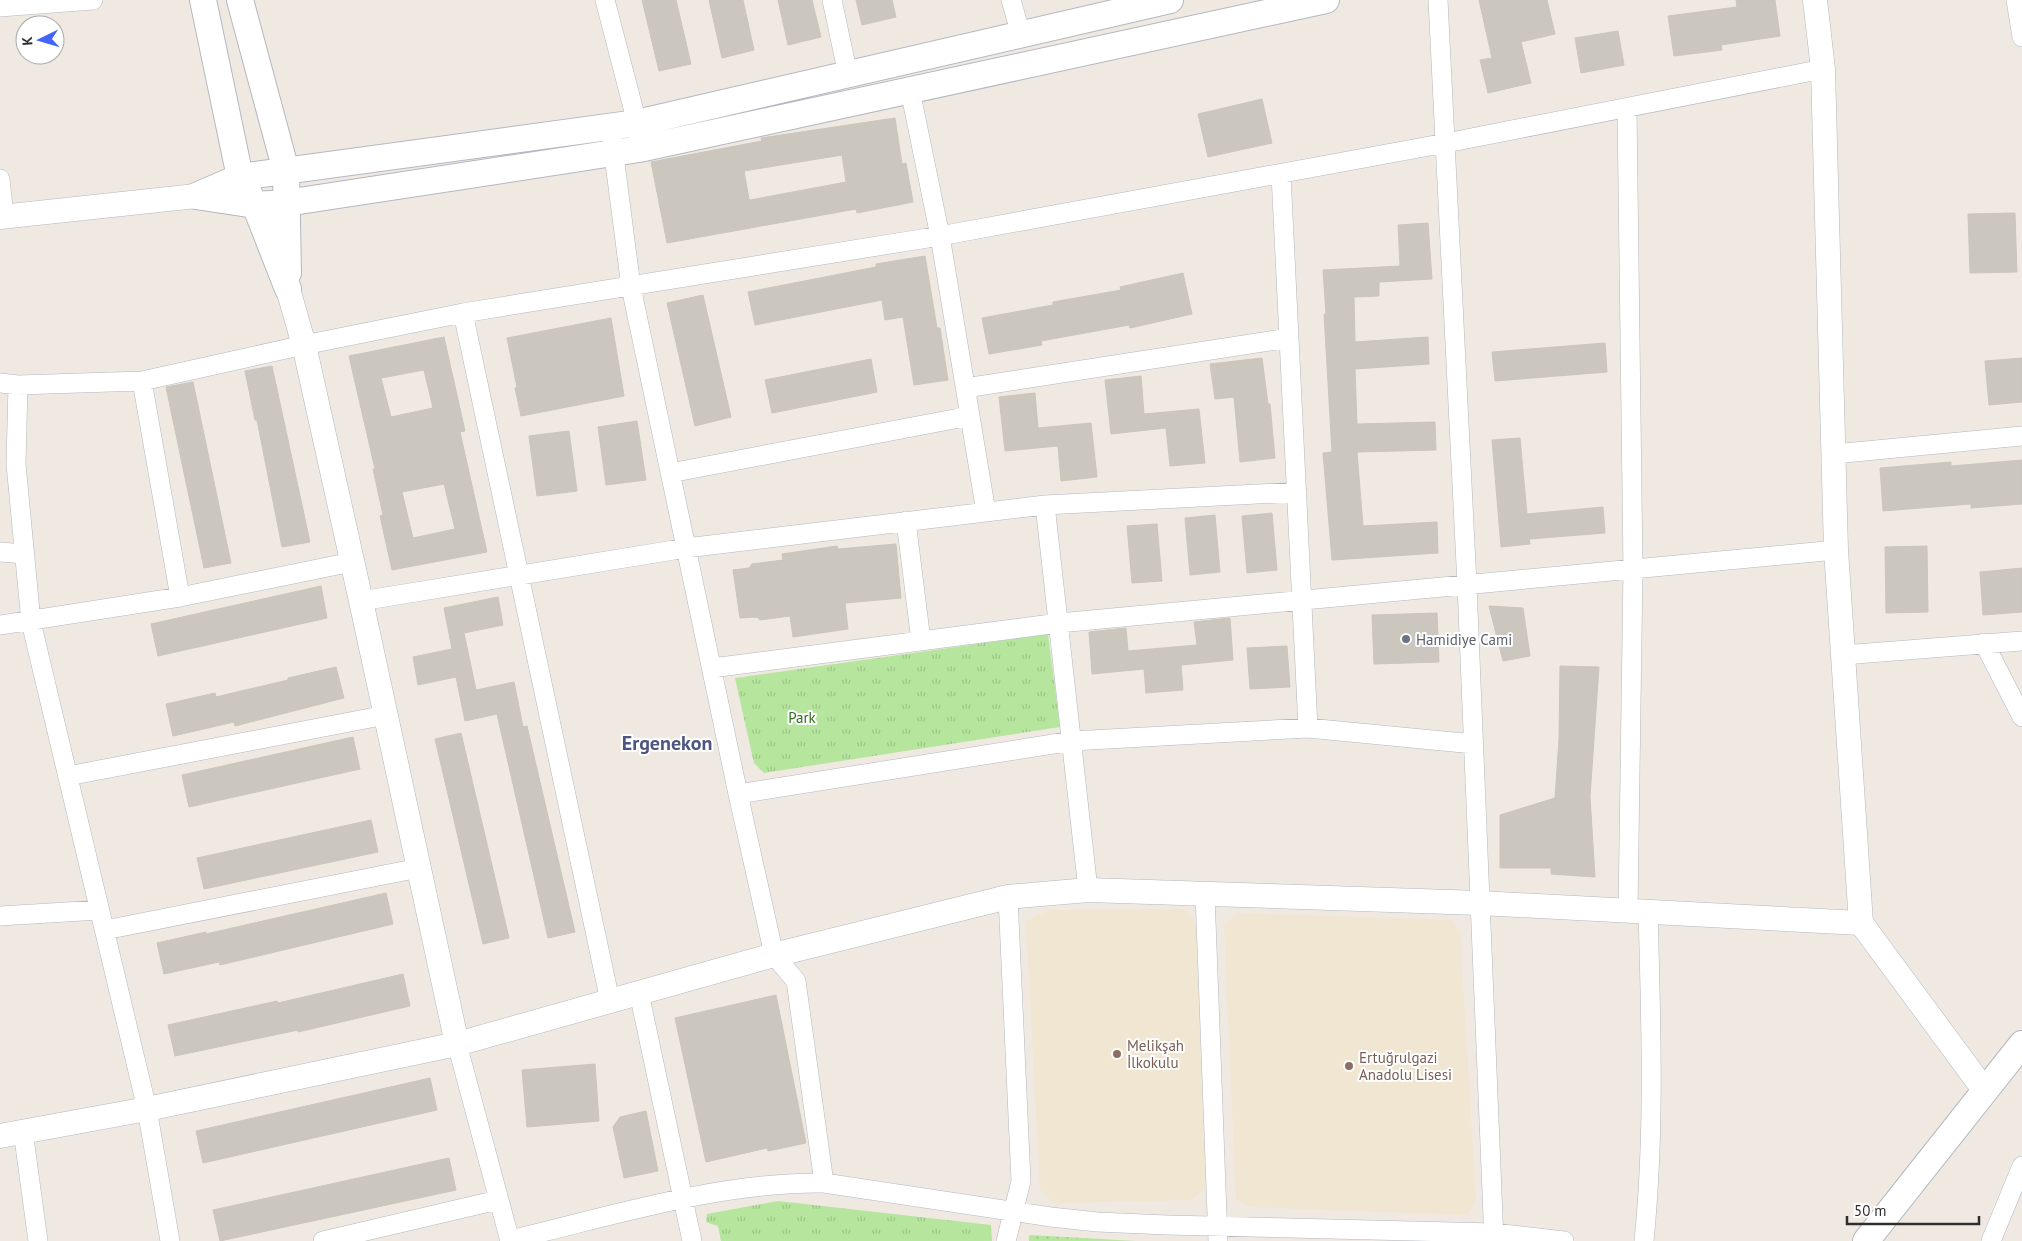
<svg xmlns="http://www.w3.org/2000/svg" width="2022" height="1241" font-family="'PT Sans',sans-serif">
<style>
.education{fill:#f0e6d1}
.grass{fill:url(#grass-dots)}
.park{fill:url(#park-tufts)}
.building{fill:#cbc7bf;stroke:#cbc5ba;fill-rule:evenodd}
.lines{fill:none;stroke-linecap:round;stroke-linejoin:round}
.minor-casing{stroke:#b4b7c1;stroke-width:20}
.tertiary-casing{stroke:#b4b7c1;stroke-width:25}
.secondary-casing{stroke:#b4b7c1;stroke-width:28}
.minor{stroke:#fff;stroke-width:19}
.tertiary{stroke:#fff;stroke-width:24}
.secondary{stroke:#fff;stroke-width:26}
.worship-dot{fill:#6b7280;stroke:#fff;stroke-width:2}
.education-dot{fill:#8d6e63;stroke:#fff;stroke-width:2}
.labels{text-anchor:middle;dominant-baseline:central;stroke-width:4;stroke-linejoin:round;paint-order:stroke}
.worship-label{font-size:15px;fill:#5b616d;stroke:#fff;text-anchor:start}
.park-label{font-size:15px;fill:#2c6e1b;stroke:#fff}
.education-label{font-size:15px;fill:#785e54;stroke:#fff;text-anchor:start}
.district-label{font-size:20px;font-weight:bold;fill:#4d5680;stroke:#fff}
</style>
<defs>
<pattern id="grass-dots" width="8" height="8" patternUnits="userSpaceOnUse" patternTransform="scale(1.25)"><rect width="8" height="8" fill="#b6e59e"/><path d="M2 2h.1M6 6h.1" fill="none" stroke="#9dc588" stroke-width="1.8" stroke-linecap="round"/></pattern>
<pattern id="park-tufts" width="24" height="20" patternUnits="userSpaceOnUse" patternTransform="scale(1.25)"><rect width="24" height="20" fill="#b6e59e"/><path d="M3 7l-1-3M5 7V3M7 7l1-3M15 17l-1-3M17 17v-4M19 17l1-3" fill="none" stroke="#9dc588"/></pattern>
</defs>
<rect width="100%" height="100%" fill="#efe9e1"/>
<path class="education" d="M1184 909 1198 922 1207 1186 1192 1200 1053 1203 1040 1189 1026 921 1049 910Z
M1237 913 1451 920 1460 932 1476 1201 1467 1215 1250 1207 1236 1199 1224 926Z"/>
<path class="grass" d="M1029 1235 1136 1241H1029Z"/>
<path class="park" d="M1048 634 1060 727 764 773 754 763 735 678Z
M778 1201 991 1225 992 1241H721L718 1226 706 1222 707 1214Z"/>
<path class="building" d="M642 0H676L691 64 659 71Z
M709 0H743L754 50 722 58Z
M778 0H812L821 37 788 45Z
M856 0H892L896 17 862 25Z
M1479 0H1547L1555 34 1521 42 1531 83 1488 93 1480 60 1492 58Z
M1736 0H1775L1780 36 1721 45 1722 50 1674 56 1668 16 1737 7Z
M1618 31 1624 65 1581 73 1575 38Z
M1262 99 1272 143 1208 157 1198 114Z
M895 118 902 164 906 163 913 202 857 213 856 209 667 243 651 162 762 141 761 138ZM842 155 846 182 750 200 749 199 744 171Z
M2015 213 2017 272 1970 273 1968 214Z
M1428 223 1432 279 1379 282V296L1354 297 1355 342 1428 337 1429 364 1355 369 1357 424 1435 422 1436 450 1357 452 1363 526 1437 522 1438 553 1332 560 1323 453 1332 452 1324 314H1326L1323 270 1400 266 1398 225Z
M925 256 937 328H940L948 380 914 385 903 317 885 320 882 300 755 325 748 292 876 267V264Z
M1183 273 1192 314 1130 328 1129 325 1041 341 1042 345 989 354 982 318 1053 305V302L1121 290 1120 287Z
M703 295 731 417 695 426 667 303Z
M611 318 624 396 521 416 515 388 517 387 507 338Z
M444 337 465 431 460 432 487 552 392 570 380 516 383 515 373 469H375L349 356ZM424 370 433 408 391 417 381 378ZM444 484 455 529 413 538 402 492Z
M1605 343 1607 372 1495 381 1492 352Z
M1262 358 1268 404H1270L1275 458 1240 462 1234 397 1215 399 1210 364Z
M2022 358V402L1989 405 1985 361Z
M871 359 877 392 772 413 765 380Z
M272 366 310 542 282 547 257 420H255L245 371Z
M1141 376 1144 414 1199 409 1205 463 1170 466 1166 428 1111 434 1105 380Z
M193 382 231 563 204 568 166 387Z
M1035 393 1038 428 1091 423 1097 477 1061 481 1058 446 1005 451 999 397Z
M637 421 646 480 606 485 598 427Z
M569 431 577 491 537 496 529 436Z
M1520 438 1527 514 1603 507 1605 533 1529 539 1530 544 1501 547 1492 440Z
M2022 460V504L1971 508V504L1883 511 1880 468 1951 462V466Z
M1272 513 1277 570 1247 573 1242 516Z
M1215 515 1220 572 1190 575 1185 518Z
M1157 524 1162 581 1132 583 1127 526Z
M896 544 901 598 845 603 848 629 793 637 790 616 760 620 757 617 740 618 733 570 749 568 752 564 783 560 782 554 837 546 838 549Z
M1927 546 1928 612 1886 613 1885 547Z
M2022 568V612L1983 615 1980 572Z
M321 586 327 618 158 656 151 624Z
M498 597 503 625 464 633 476 690 514 682 523 727 527 726 575 932 548 938 497 714 465 721 456 677 418 685 413 657 452 649 444 608Z
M1489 606 1523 608 1530 656 1503 661Z
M1437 613 1439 662 1374 664 1372 615Z
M1230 618 1233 660 1181 665 1183 690 1146 693 1144 669 1092 674 1089 632 1126 628 1128 651 1197 645 1194 622Z
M1287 646 1290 687 1250 689 1247 648Z
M1560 666 1599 667 1590 797 1595 877 1551 874V868H1500V815L1555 798 1559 739Z
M336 667 344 698 235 726 234 722 173 736 166 704 215 693 216 697 288 680V678Z
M461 733 509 938 483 944 435 739Z
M353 737 360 769 189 807 182 775Z
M371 820 378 852 204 889 197 858Z
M386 893 393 924 220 965 219 962 164 974 157 943 206 932V934Z
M403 974 410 1006 298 1032V1030L175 1056 168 1025 277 1001 278 1003Z
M776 995 806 1143 768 1151 767 1148 706 1162 675 1018Z
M595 1064 599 1121 527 1127 522 1070Z
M430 1078 437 1110 203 1163 196 1131Z
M646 1111 658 1171 624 1178 613 1127 620 1117Z
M449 1158 456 1190 220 1241 213 1210Z"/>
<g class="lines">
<defs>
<path id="minor" d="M605 0 637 123 638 135
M832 0 848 75
M1011 0 1021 35
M1438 0 1467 585 1494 1241
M2016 0 2022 37
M0 7 93 0
M910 90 940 236 986 512
M1627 108 1633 569 1628 910
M612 140 631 287 738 794 774 955 796 981 824 1183
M1281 174 1308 728
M0 179 4 217
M463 313 610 1001
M142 381 180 597
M0 383 18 385 142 381 304 345 463 313 940 236 1446 143 1823 69
M18 385 16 464 31 622 147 1109 170 1241
M965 388 1289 338
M1834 454 2022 436
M670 473 970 416
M1045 505 1088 890
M906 521 921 641
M0 552 24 554
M361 601 686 548 1045 505 1297 492
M0 625 180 597 352 562
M1984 643 2022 717
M1843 655 2022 641
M712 668 1059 623 1836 550
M68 776 386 715
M738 794 1072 741 1308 728 1474 744
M1205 894 1218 1241
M0 916 99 910
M105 930 419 868
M639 993 692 1241
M457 1044 510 1241
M23 1131 38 1241
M510 1240C612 1216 718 1182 824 1183L1051 1217 1097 1222 1167 1225 1494 1233 1564 1241
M323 1241 498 1200
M1006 1241 1021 1181 1008 897
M1644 1241C1655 1131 1651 1022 1648 911
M1991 1241 2022 1166"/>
<path id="tertiary" d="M1815 0 1823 69 1836 550 1861 923 1985 1091
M0 217 196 196
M288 289 304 345 361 601 457 1044
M0 1136 147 1109 457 1044 774 955 1008 897 1088 890 1480 903 1861 923"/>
<path id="secondary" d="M203 0 240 177 255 205 288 289
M240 0 286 171 288 273
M196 196 255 205 286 203 639 149 1326 0
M196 196 240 177 637 123 1170 0
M1866 1241 2022 1044"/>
</defs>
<use href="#minor" class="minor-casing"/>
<use href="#tertiary" class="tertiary-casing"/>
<use href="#secondary" class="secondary-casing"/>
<use href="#minor" class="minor"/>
<use href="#tertiary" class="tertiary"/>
<use href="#secondary" class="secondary"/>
</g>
<circle class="worship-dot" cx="1406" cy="639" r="5"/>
<g class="education-dot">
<circle cx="1117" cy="1054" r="5"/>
<circle cx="1349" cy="1066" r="5"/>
</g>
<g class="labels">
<g class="worship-label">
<text x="1416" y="639">Hamidiye Cami</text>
</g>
<g class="park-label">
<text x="802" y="717">Park</text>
</g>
<g class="education-label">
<text x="1127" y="1045">Melikşah<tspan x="1127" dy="17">İlkokulu</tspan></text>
<text x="1359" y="1057">Ertuğrulgazi<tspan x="1359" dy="17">Anadolu Lisesi</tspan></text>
</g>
<g class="district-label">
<text x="667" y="743">Ergenekon</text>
</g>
</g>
<g transform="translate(40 40) rotate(265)"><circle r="24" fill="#ffffff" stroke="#ababab"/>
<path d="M0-4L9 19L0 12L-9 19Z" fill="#4264fb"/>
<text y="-8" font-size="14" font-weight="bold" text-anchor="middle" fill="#2e2e2e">K</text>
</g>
<path d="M1847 1216v8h132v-8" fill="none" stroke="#2e2e2e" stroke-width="2.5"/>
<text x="1854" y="1216" font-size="15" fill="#2e2e2e" stroke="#ffffff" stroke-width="4" paint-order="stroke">50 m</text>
</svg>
